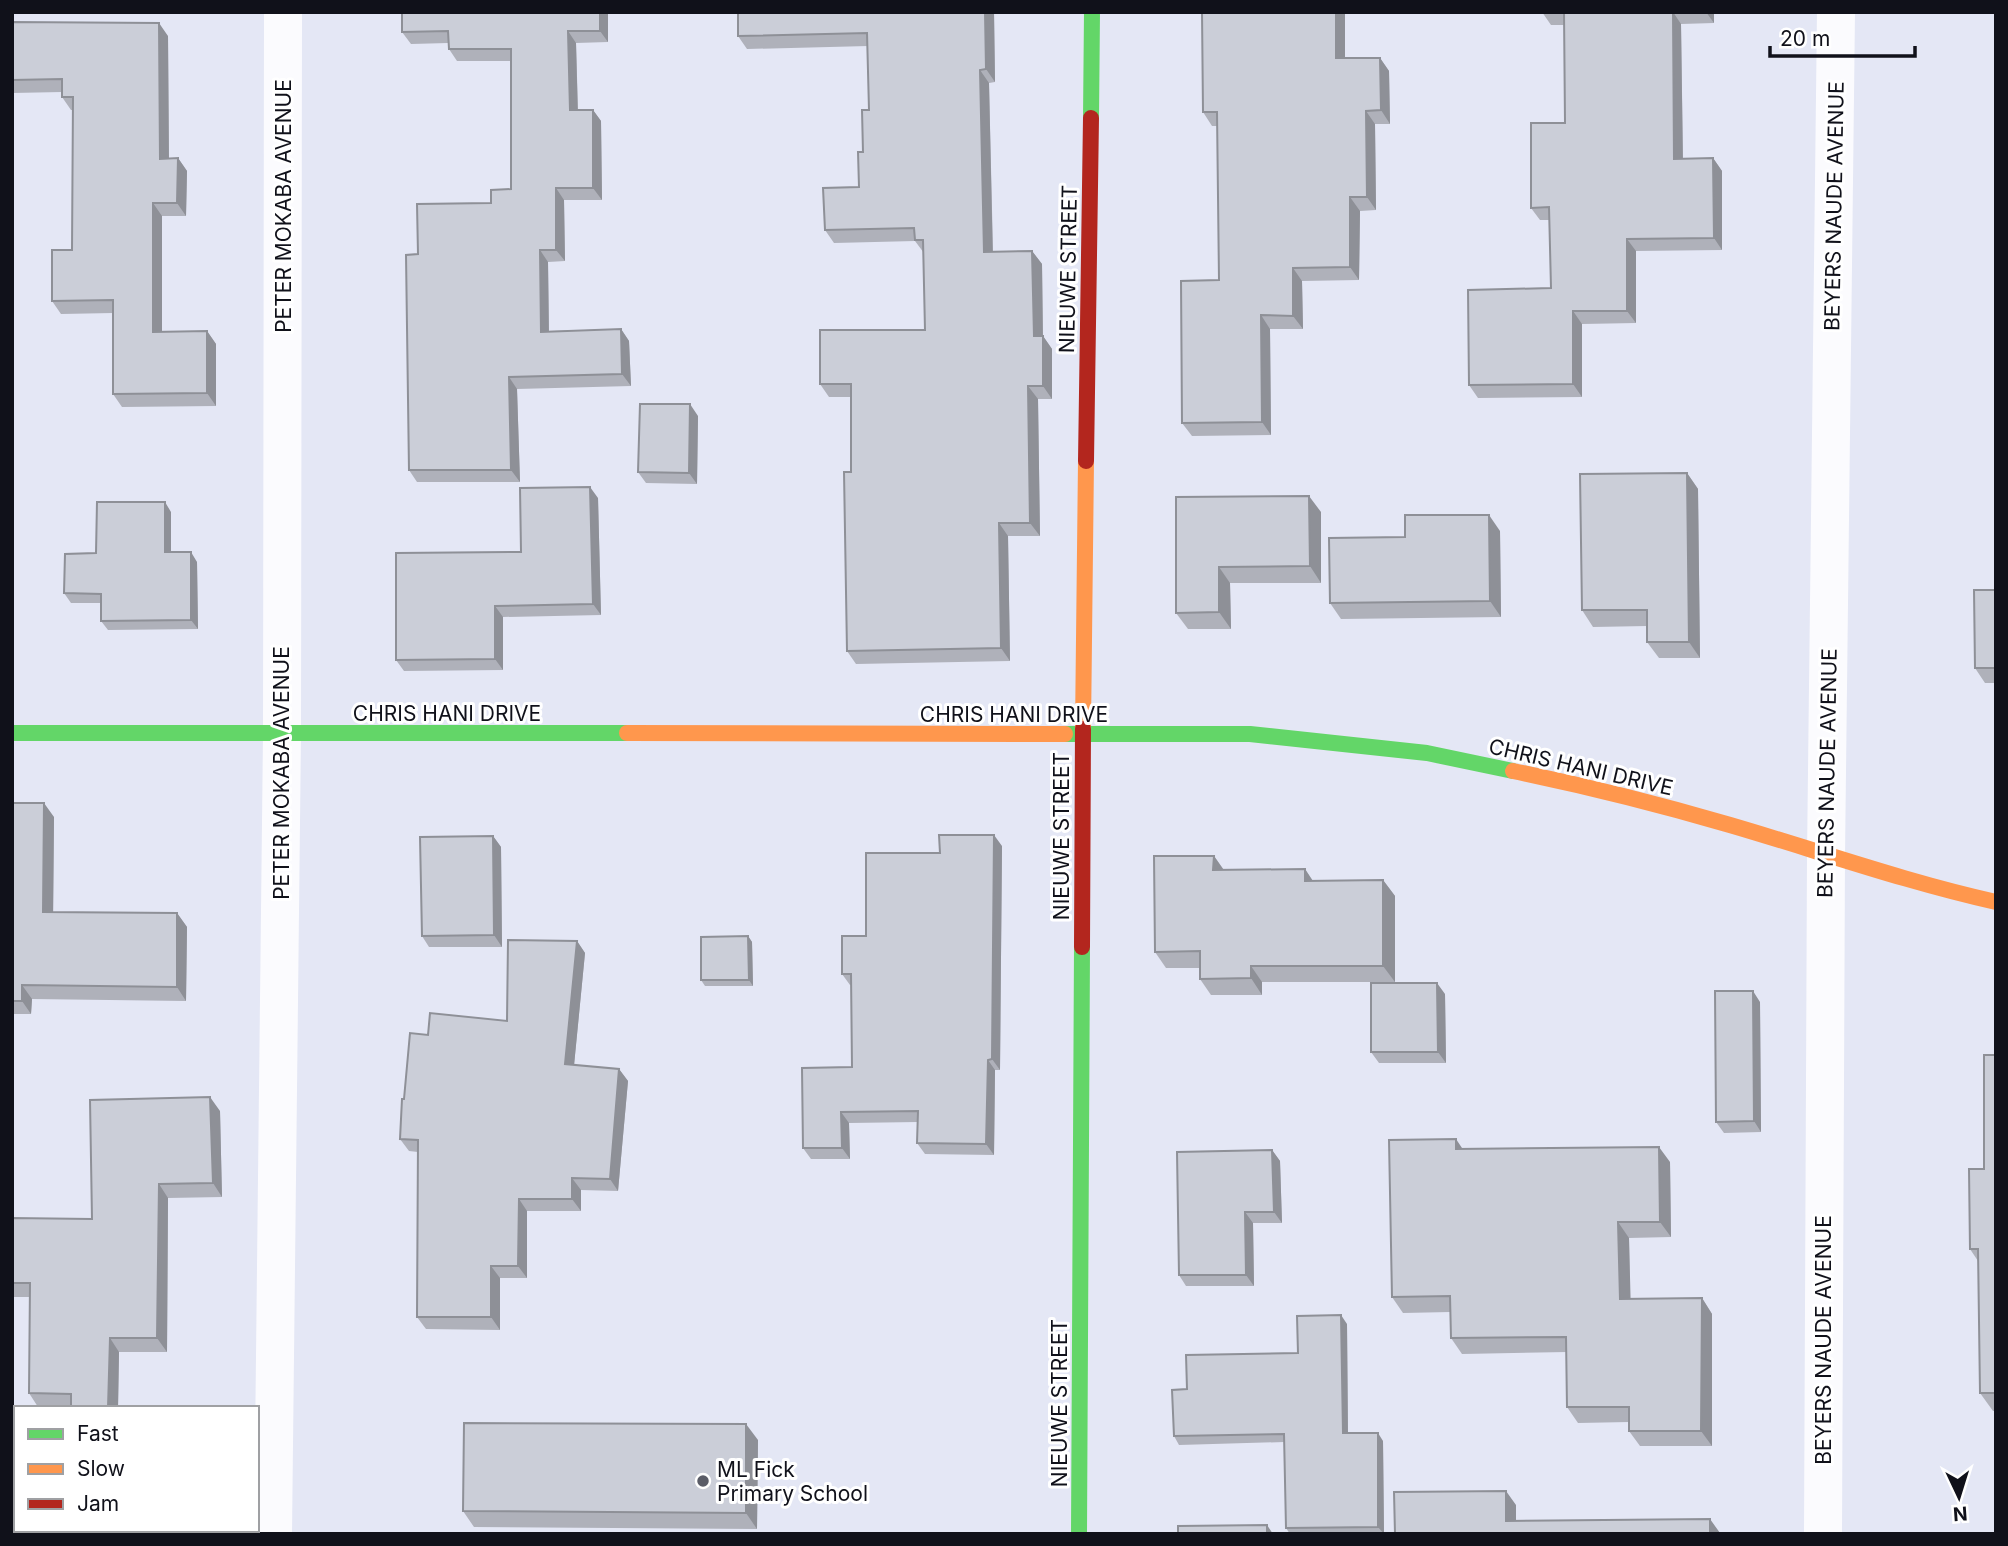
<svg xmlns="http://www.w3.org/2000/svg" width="2008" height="1546" font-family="Inter,sans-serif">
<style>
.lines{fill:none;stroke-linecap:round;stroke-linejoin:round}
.street{stroke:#fbfbfe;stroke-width:38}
.fast{stroke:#63d668;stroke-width:16}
.slow{stroke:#ff974d;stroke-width:16}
.jam{stroke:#b3261e;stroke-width:16}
.wall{fill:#afb1ba}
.shaded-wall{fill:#8e9097}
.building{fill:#cbced8;stroke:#8e9097;stroke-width:2}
.poi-dot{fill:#5a5c67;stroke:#fff;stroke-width:2.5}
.labels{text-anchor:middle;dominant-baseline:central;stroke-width:6;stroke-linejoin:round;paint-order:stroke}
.street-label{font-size:21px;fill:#10111a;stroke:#fff}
.poi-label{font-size:21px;fill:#10111a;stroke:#fff;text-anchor:start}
</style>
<rect width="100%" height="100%" fill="#e4e7f5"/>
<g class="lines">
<path class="street" d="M273 1534 282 734 283 12
M1823 1534 1826 856 1836 12"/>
<path class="fast" d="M1091 118 1092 12
M12 733H627
M1065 734H1250L1427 753 1513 771
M1079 1534 1082 947"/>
<path class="slow" d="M1083 729 1086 461
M627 733 1065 734
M1513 771C1586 786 1658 804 1730 825 1819 851 1906 882 1996 902"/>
<path class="jam" d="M1086 461 1091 118
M1082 947 1083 729"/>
</g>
<path class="wall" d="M402 12H608V42L576 43 578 110H593L601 121 602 200H564L565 261 548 262 549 331 621 329 629 341 631 386 517 389 520 482H417L409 470 418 254 511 189V61H457L449 49 448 43 411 44 402 32Z
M994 12 995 82 989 83 993 251H1032L1042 264 1043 336 1052 349V399H1038L1040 536H1008L1010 661 856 664 847 651 851 472V397H829L820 384 925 330 924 253 915 241 834 243 825 230 859 187 869 110 868 46 747 49 738 36Z
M1345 12V58H1380L1389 71 1390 124H1375L1376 210 1360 211 1359 280 1302 281 1303 329H1270L1271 435 1192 436 1182 423 1219 280 1218 126H1212L1203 112Z
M1542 12H1714V23L1681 24 1683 159 1713 158 1722 171V250L1636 251V323L1582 324V397L1478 398 1469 385 1551 288 1549 220H1540L1531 208 1565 123 1564 25H1551Z
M12 22 168 36 169 159 178 158 187 171 186 216H162V332L207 331 216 344V406L122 407 113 394V313L61 314 52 301 72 250 73 110H71L62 97V92L12 93Z
M698 416 697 484 646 483 638 472Z
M1687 473 1698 489 1700 658H1659L1647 642V626L1593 627 1582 610Z
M1176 497 1321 512V583H1230L1231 629H1188L1176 613Z
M598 498 601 615 503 617V670L404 671 396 660 521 552Z
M171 512V552L197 562 198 629 108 630 101 621V603H71L64 593 96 553Z
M1500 531 1501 617 1341 619 1330 603 1405 537Z
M1996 590V683H1985L1975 668Z
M12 803 54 817 53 912 177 913 187 927 186 1001 32 999 31 1014H12Z
M493 836 501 847 502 947H429L422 936Z
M1002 846 1000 1070H995L994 1155 925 1154 917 1143 918 1122 849 1123 850 1159H811L803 1148 852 1067 851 985H850L842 974 940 853Z
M1214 856 1224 870 1305 869 1313 881 1383 880 1395 896V982H1262V995H1211L1200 979V968H1166L1155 952Z
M748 936 752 942 753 986H705L701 980Z
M577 941 585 953 574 1065 619 1069 628 1081 618 1191 581 1190V1211H527V1278H500V1330L426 1329 417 1317 418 1152 409 1151 400 1139 404 1099 428 1035 507 1021Z
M1445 994 1446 1063H1379L1371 1052Z
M1760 1002 1761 1132 1724 1133 1716 1122Z
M1996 1055V1411H1993L1980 1393 1978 1261 1970 1249 1984 1169Z
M220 1111 222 1197 168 1198 167 1352H119L118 1408 38 1407 29 1393 30 1297H12V1218L92 1219Z
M1463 1149 1670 1162 1671 1237 1629 1238 1630 1299 1702 1298 1712 1314V1446H1640L1629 1431V1422L1578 1423 1567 1407V1352L1462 1354 1451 1338 1450 1312 1403 1313 1392 1297Z
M1272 1150 1280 1161 1282 1223H1253L1254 1286H1186L1179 1275Z
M1347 1324 1348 1433 1383 1441 1384 1534H1290L1286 1528 1284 1442 1179 1445 1174 1436 1187 1389 1298 1353Z
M758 1440 757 1529 474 1527 463 1511Z
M16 1530H169V1534H13Z"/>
<path class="shaded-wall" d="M600 12H608V42L600 31Z
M985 12H994L995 82 986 69Z
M1336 12H1345V72L1336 58Z
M1673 12 1681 24 1683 171 1674 159Z
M1706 12H1714V23Z
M159 23 168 36 169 171 160 159Z
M568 31 576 43 578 121 570 110Z
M1380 58 1389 71 1390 124 1381 110Z
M980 70 989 83 993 265 984 252Z
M593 110 601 121 602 200 593 188Z
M1366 111 1375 124 1376 210 1367 197Z
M178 158 187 171 186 216 177 203Z
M1713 158 1722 171V250L1714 238Z
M556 188 564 200 565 261 556 250Z
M1350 197 1360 211 1359 280 1350 267Z
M153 203 162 216V345L153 332Z
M1627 239 1636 251V323L1627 311Z
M540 250 548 262 549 343 541 332Z
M1032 251 1042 264 1043 349 1034 336Z
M1293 268 1302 281 1303 329 1293 316Z
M1573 311 1582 324V397L1573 384Z
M1261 315 1270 329 1271 435 1262 422Z
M621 329 629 341 631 386 622 374Z
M207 331 216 344V406L207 393Z
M1043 336 1052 349V399L1043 386Z
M509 377 517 389 520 482 511 470Z
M1028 386 1038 399 1040 536 1030 523Z
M690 404 698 416 697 484 689 473Z
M1687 473 1698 489 1700 658 1689 642Z
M590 487 598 498 601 615 593 604Z
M1309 496 1321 512V583L1310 566Z
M165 502 171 512V562L165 552Z
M1489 515 1500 531 1501 617 1490 601Z
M999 523 1008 536 1010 661 1001 648Z
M191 552 197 562 198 629 191 620Z
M1219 567 1230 583 1231 629 1219 612Z
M495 606 503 617V670L495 659Z
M44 803 54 817 53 926 43 912Z
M994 835 1002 846 1000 1070 992 1059Z
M493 836 501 847 502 947 494 935Z
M1214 856 1225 872 1213 870Z
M1305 869 1316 886 1305 881Z
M1383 880 1395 896V982L1383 966Z
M177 913 187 927 186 1001 177 987Z
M748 936 752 942 753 986 749 980Z
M577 941 585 953 573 1076 565 1064Z
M1251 966 1262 982V995L1251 978Z
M1437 983 1445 994 1446 1063 1438 1052Z
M22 985 32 999 31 1014 22 1001Z
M1753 991 1760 1002 1761 1132 1754 1121Z
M988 1060 995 1070 994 1155 986 1144Z
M619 1069 628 1081 618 1191 610 1179Z
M210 1097 220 1111 222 1197 213 1183Z
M841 1112 849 1123 850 1159 842 1148Z
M1456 1139 1466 1154 1456 1149Z
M1659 1147 1670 1162 1671 1237 1660 1222Z
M1272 1150 1280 1161 1282 1223 1274 1212Z
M572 1178 581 1190V1211L572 1199Z
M159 1184 168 1198 167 1352 157 1338Z
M519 1199 527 1211V1278L518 1266Z
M1245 1212 1253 1223 1254 1286 1246 1275Z
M1618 1222 1629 1238 1631 1315 1620 1299Z
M491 1266 500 1278V1330L491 1317Z
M1702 1298 1712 1314V1446L1701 1431Z
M1341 1315 1347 1324 1348 1441 1343 1433Z
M110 1338 119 1352 118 1408H108Z
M746 1424 758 1440 757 1529 746 1513Z
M1378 1433 1383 1441 1384 1534 1378 1527Z
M1506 1491 1516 1505V1534L1506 1521Z
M1710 1519 1720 1533V1534H1710Z
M1267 1525 1273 1534H1267Z
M162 1530H169V1534H165Z"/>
<path class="building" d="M402 12H600V31H568L570 110H593V188H556V250H540L541 332 621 329 622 374 509 377 511 470H409L406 255 418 254 417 204 491 203V190L511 189V49H449L448 31 402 32Z
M738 12H985L986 69 980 70 984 252 1032 251 1034 336H1043V386H1028L1030 523H999L1001 648 847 651 844 472H851V384H820V330H925L923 240H915L914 228 825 230 823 188 859 187 858 152H863L862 110H869L867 33 738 36Z
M1202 12H1336V58H1380L1381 110 1366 111 1367 197H1350V267L1293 268V316L1261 315 1262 422 1182 423 1181 281 1219 280 1217 112H1203Z
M1542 12H1673L1674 159 1713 158 1714 238 1627 239V311H1573V384L1469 385 1468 290 1551 288 1549 207 1531 208V123H1565L1564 12Z
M12 22 159 23 160 159 178 158 177 203H153V332L207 331V393L113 394V300L52 301V250H72L73 97H62V79L12 80Z
M640 404H690L689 473 638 472Z
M1687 473 1689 642H1647V610H1582L1580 474Z
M590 487 593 604 495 606V659L396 660V553L521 552 520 488Z
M1309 496 1310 566 1219 567V612L1176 613V497Z
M97 502H165V552H191V620L101 621V594L64 593 65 554 96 553Z
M1405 515H1489L1490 601 1330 603 1329 538 1405 537Z
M1974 590H1996V668H1975Z
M12 803H44L43 912 177 913V987L22 985V1001H12Z
M939 835H994L992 1059 988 1060 986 1144 917 1143 918 1111 841 1112 842 1148H803L802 1068 852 1067 851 974H842V936H866V853H940Z
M493 836 494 935 422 936 420 837Z
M1154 856H1214L1213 870 1305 869V881L1383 880V966H1251V978L1200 979V951L1155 952Z
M748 936 749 980H701V937Z
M508 940 577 941 565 1064 619 1069 610 1179 572 1178V1199H519L518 1266H491V1317H417L418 1140 400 1139 402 1099H404L410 1033 428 1035 430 1013 507 1021Z
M1371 983H1437L1438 1052H1371Z
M1715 991H1753L1754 1121 1716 1122Z
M1984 1055H1996V1393H1980L1978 1249H1970L1969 1169H1984Z
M210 1097 213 1183 159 1184 157 1338H110L108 1408H71V1394L29 1393 30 1283H12V1218L92 1219 90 1100Z
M1456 1139V1149L1659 1147 1660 1222H1618L1620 1299 1702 1298 1701 1431H1629V1407H1567L1566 1337 1451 1338 1450 1296 1392 1297 1389 1140Z
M1272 1150 1274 1212H1245L1246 1275H1179L1177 1152Z
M1341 1315 1343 1433H1378V1527L1286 1528 1284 1434 1174 1436 1172 1390 1187 1389 1186 1355 1298 1353 1297 1316Z
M464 1423 746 1424V1513L463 1511Z
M1506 1491V1521L1710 1519V1534H1395L1394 1492Z
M13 1504H16V1530H152L153 1534H13Z
M1267 1525V1534H1178V1526Z"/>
<circle class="poi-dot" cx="703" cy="1481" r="7"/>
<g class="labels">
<g class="street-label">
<text transform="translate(283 206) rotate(-90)">PETER MOKABA AVENUE</text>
<text transform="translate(1834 206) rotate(-89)">BEYERS NAUDE AVENUE</text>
<text transform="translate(1068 269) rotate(-89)">NIEUWE STREET</text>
<text x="447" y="713">CHRIS HANI DRIVE</text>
<text x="1014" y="714">CHRIS HANI DRIVE</text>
<text transform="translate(1581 767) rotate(13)">CHRIS HANI DRIVE</text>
<text transform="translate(281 773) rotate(-90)">PETER MOKABA AVENUE</text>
<text transform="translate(1827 773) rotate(-89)">BEYERS NAUDE AVENUE</text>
<text transform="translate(1061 836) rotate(-90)">NIEUWE STREET</text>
<text transform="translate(1823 1340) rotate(-90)">BEYERS NAUDE AVENUE</text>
<text transform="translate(1059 1403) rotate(-90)">NIEUWE STREET</text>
</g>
<g class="poi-label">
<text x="717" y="1469">ML Fick<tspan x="717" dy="24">Primary School</tspan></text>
</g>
</g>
<rect width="2008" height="1546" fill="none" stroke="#10111a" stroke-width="28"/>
<rect x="14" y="1406" width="245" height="126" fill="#ffffff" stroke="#9fa0a3" stroke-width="2"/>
<rect x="28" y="1429" width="35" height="10" fill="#63d668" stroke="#9fa0a3" stroke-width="2"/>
<text x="77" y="1441" font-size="21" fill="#10111a">Fast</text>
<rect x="28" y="1464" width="35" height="10" fill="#ff974d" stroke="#9fa0a3" stroke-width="2"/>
<text x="77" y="1476" font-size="21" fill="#10111a">Slow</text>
<rect x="28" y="1499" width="35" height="10" fill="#b3261e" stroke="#9fa0a3" stroke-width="2"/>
<text x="77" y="1511" font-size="21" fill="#10111a">Jam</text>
<g transform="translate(1959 1497) rotate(176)" stroke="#ffffff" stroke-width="5" paint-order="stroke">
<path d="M0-5L12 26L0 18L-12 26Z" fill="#10111a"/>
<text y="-10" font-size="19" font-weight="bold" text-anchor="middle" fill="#10111a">N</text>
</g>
<path d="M1770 46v10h145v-10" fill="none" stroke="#10111a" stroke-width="3.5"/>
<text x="1780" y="46" font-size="21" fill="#10111a" stroke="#ffffff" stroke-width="5" paint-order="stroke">20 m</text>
</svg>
